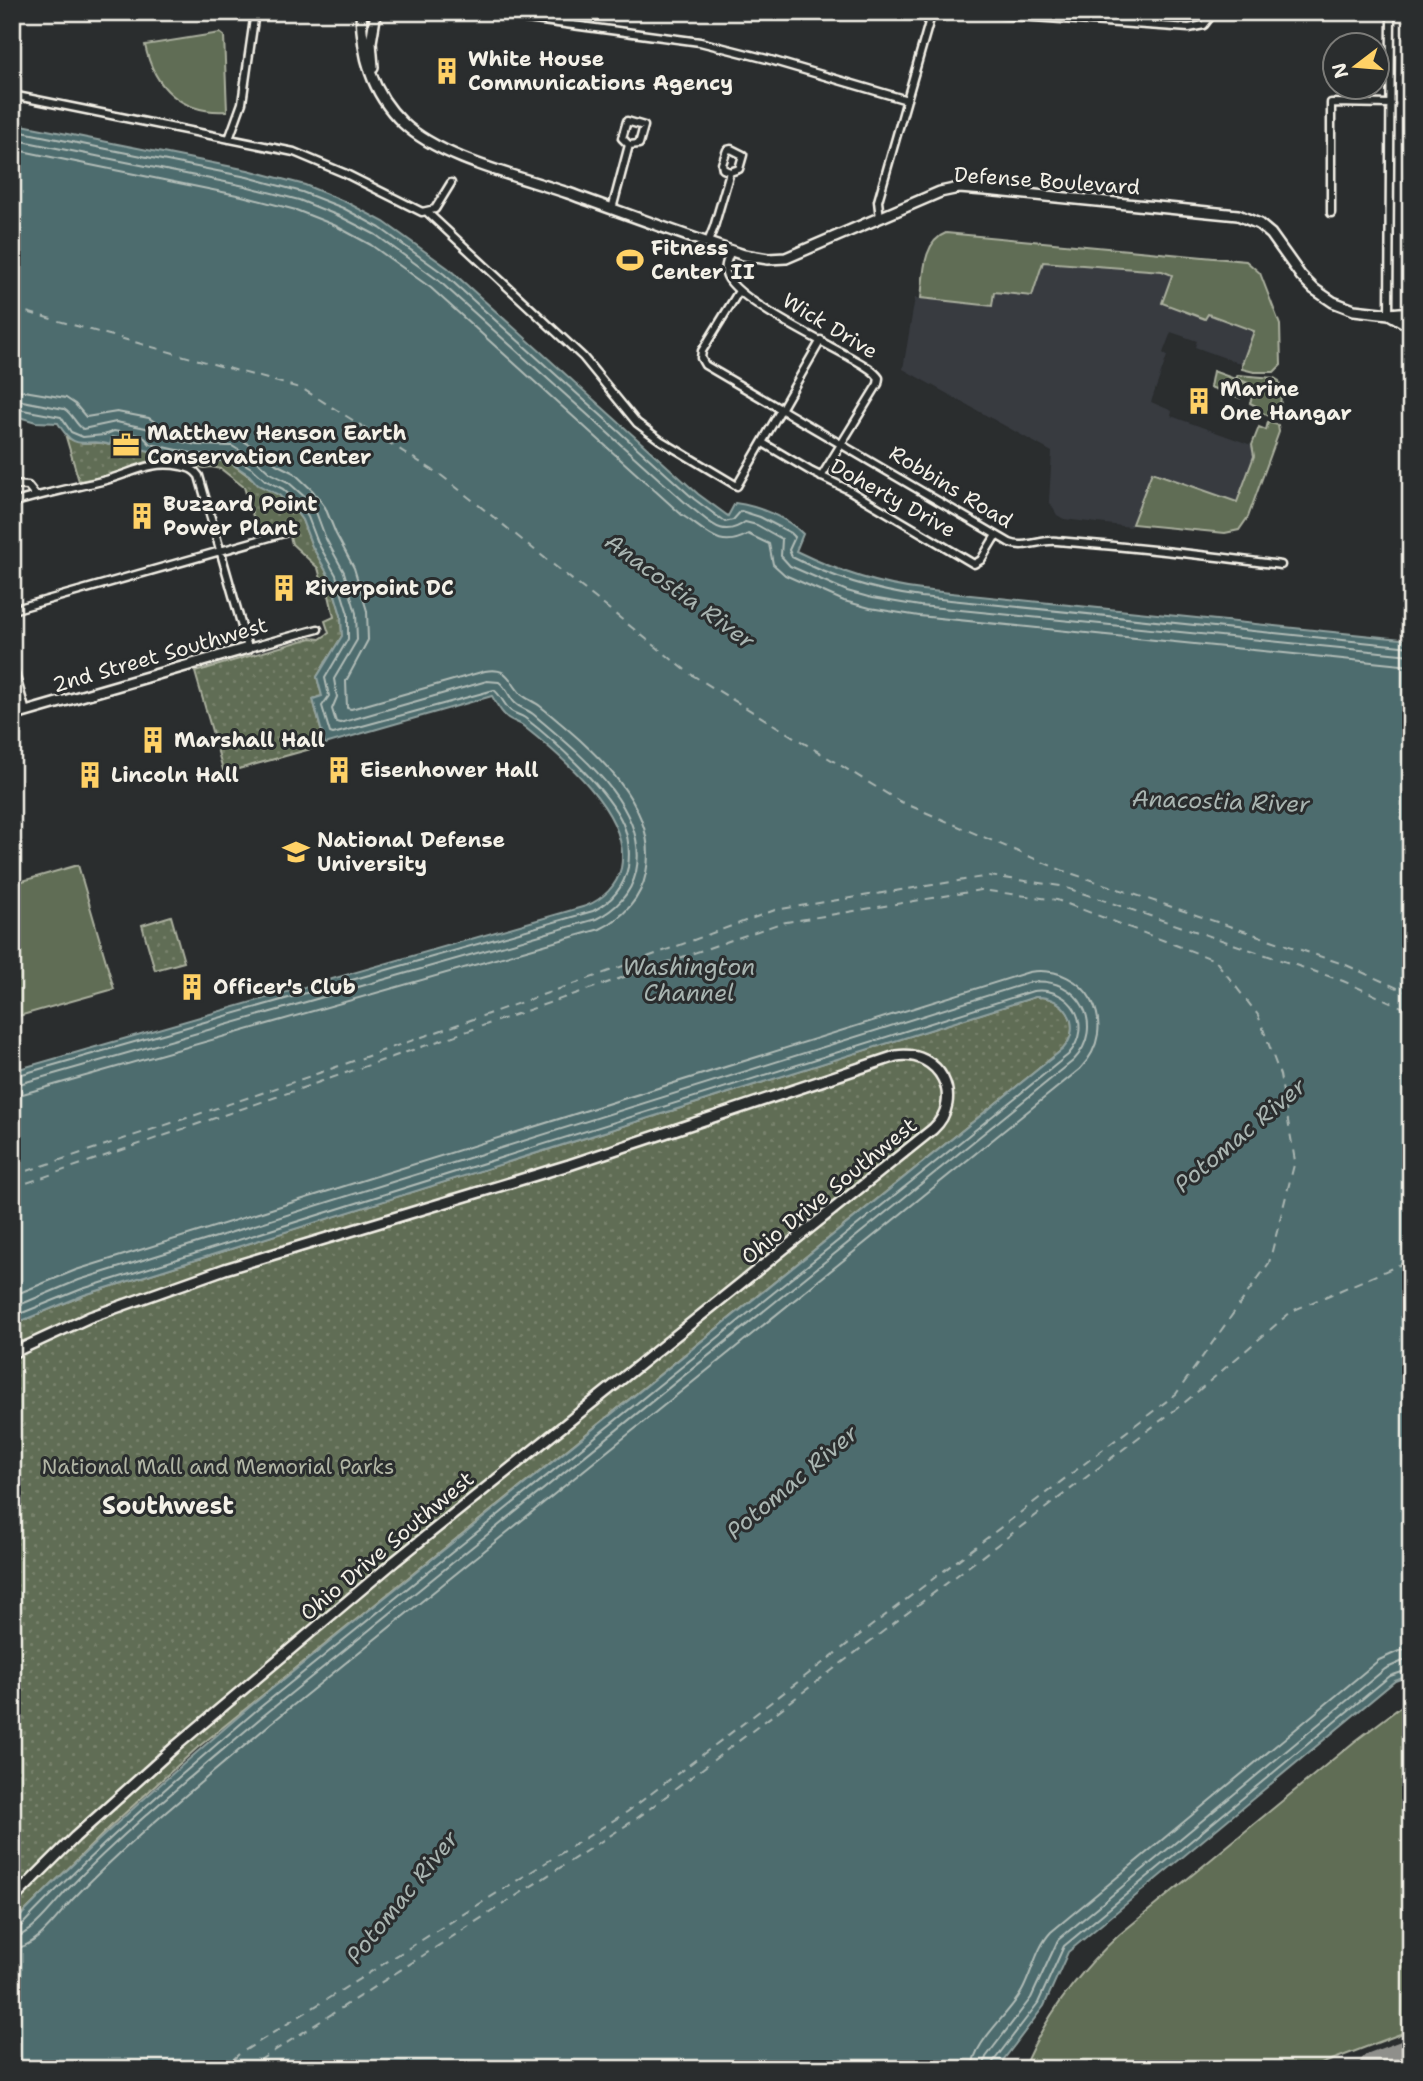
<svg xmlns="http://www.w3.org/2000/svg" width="1423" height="2081" font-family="'Shantell Sans',sans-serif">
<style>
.built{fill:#383b41}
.grass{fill:#616d54;stroke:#aaaf9e;stroke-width:2}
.park{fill:url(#park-dots);stroke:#aaaf9e;stroke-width:2}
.water{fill:#4d6c6e;stroke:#90a19f;stroke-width:2}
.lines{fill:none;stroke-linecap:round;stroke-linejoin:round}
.shore{stroke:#b1bcb7;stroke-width:2}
.ferry{stroke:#a9b5b1;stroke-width:2;stroke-dasharray:9 7;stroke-linecap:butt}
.runway{stroke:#8f8f8b;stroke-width:35}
.street-casing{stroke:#f4f1e8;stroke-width:11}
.secondary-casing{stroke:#f4f1e8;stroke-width:14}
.street{stroke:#2a2d2e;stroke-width:6}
.secondary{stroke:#2a2d2e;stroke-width:9}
.labels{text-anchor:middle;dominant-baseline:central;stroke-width:6;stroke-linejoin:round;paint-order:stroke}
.poi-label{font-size:21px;font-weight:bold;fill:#f4f1e8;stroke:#2a2d2e;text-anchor:start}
.street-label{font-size:21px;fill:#f4f1e8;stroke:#2a2d2e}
.park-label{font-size:21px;fill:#b2b6a5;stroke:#2a2d2e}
.water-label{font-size:23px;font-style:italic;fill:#a9b5b1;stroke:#2a2d2e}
.quarter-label{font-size:24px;font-weight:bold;fill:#f4f1e8;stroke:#2a2d2e}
</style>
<defs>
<pattern id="park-dots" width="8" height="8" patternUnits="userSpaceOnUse" patternTransform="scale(1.75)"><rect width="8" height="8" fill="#616d54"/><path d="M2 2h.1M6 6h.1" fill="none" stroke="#78826d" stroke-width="1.8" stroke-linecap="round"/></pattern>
</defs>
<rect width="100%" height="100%" fill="#2a2d2e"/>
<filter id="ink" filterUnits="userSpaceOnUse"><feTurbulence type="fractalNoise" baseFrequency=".0143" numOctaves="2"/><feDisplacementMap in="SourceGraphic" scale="14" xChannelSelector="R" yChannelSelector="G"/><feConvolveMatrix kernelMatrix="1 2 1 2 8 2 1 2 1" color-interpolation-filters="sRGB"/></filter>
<g filter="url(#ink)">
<path class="built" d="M1043 262 1162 271 1173 275 1163 303 1205 318 1207 313 1254 331 1242 364 1195 347 1197 341 1171 332 1163 353 1167 356 1151 402 1172 411 1171 416 1254 446V456L1237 502 1152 472 1131 527 1064 519 1057 515 1049 501 1052 452 903 369 915 298 992 306 994 292 1032 296Z"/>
<path class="grass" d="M220 33 224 36 227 111C182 114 154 88 145 45Z
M946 233 1246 261 1260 273 1280 325 1281 365 1274 372H1254L1242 369V364L1254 331 1208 314 1205 319 1162 303 1172 275 1162 271 1043 262 1032 296 994 292 992 306 921 298C924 276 922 242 946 233Z
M1213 371 1246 383 1240 398 1210 387Z
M1238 375 1274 378 1279 381 1281 389 1280 416 1274 418 1255 410 1256 406 1250 403 1253 394 1245 391 1248 383 1236 378Z
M1268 422 1278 425 1279 432 1248 517 1239 530 1225 533 1132 524 1152 472 1237 502 1254 456 1252 445 1259 427 1266 430Z
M78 865 114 989 12 1018V884Z
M1411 1699V2030L1308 2069H1023C1045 2016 1078 1973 1119 1935L1354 1742Z"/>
<path class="park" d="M66 437C86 448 92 439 110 445L112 437 142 443 141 449 195 461H228L258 483 279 495 294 509 302 520 312 546 330 578 341 615 342 636 317 677 322 696 313 699 325 745 224 773 195 672 311 638 320 639 329 633 325 621 334 617 329 595 325 593 318 568 292 544 288 529 281 527 277 531 259 536 244 487 221 469 212 467 204 468 166 460 155 461 106 476 79 481Z
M171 916 184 962 155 970 142 925Z
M1035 997C1065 995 1084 1026 1063 1049L197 1748 114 1823 12 1924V1325L84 1295Z"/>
<path class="water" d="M12 123 248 170 305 185 346 202 384 222 448 268 698 494 728 516 735 503C758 506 788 518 803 534L796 551C837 571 877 585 922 590L1411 640V1675L1395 1681 1068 1952 1044 2006 998 2067 992 2069H12V1925C88 1846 170 1775 253 1704L1063 1049C1084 1026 1065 995 1035 997L84 1295 12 1325V1071L586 906C603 899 617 886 621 868 632 814 560 755 522 725 517 722 512 721 508 718 501 713 496 703 492 696L325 744 313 699 322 696 317 677 342 636 341 615 330 578 312 546 302 520 294 509 279 495 258 485 249 475 228 461H195L141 449V443L112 437 110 445C85 435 78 457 58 423L36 422 12 415Z"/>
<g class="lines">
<path class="shore" d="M12 130 247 177 302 192 343 208 380 228 444 274 694 499 725 522 733 520 741 511 760 517 791 533 795 537 789 550 792 557C833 578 876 591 921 597L1411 647
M12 139 245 186 299 200 339 216 376 235 438 280 689 506C709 520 721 540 745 522L757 525 782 539 781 556 790 566 847 591 872 598 920 606 1411 655
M12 149 242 196 296 210 334 225 371 245 431 288 682 515C706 530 719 551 748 534L769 544 773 564 785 575 844 601 870 608 919 616 1411 666
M12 389 66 398 75 404 86 417 117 412 149 418 161 426 199 434 235 436 263 453 276 464 294 473 313 491 325 507 336 534 354 568 367 611 368 640 346 681 347 708 351 709 485 671C510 667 508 681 522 695 527 699 535 702 540 706 588 746 661 803 646 873 641 899 623 918 600 929L12 1097
M12 399 64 409C73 414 75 424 83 429L116 422 146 428 156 436 197 445 232 446 258 462 270 473 288 482 307 499 316 512 326 539 344 572 356 613 357 640 334 679 337 697 332 709 336 722 340 723 487 681 499 682C507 688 509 697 515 703 520 708 528 710 533 714 577 752 650 807 636 872 631 894 615 910 596 919L12 1086
M12 408 61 417 71 432 83 437 104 435 114 431 143 436 150 444 196 454 230 455 253 469 265 480 283 489 299 504 308 517 318 543 336 575 348 614V639L325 678 329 696 322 706 330 733 333 734 494 690C501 695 504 705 511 711 515 714 521 715 525 718 555 741 609 791 623 824 629 838 630 852 628 867 624 887 611 902 593 911L12 1077
M12 1296 76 1270 1029 972C1087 963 1122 1026 1080 1069L270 1724C204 1781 133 1836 73 1899 57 1916 37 1948 12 1949
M12 1308 79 1280 1031 982C1079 976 1107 1026 1073 1061L263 1716C197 1772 128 1827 67 1890 55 1903 30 1937 12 1938
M12 1317 82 1289 1033 991C1071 986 1095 1025 1068 1055L258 1709C176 1779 94 1849 20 1927L12 1930
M972 2069C973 2042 1009 2015 1022 1991 1032 1973 1036 1948 1051 1932L1379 1660 1399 1651 1411 1649
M983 2069 986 2057 1031 1998 1058 1940 1385 1669 1403 1661 1411 1660
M992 2069 993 2062 1038 2003 1064 1946 1390 1676 1411 1669"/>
<path class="ferry" d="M12 308 303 389 442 476 689 673 899 801 1061 870 1346 965 1411 994
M12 1176 259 1094 585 980 775 910 989 876 1061 886 1343 981 1411 1011
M12 1188 781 923 981 890 1057 900 1215 960 1258 1015 1280 1075 1295 1161 1269 1263 1176 1394 627 1812 239 2054 223 2069
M246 2069 636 1819 1184 1403 1292 1311 1411 1260"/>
<path class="runway" d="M1376 2069 1411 2056"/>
<defs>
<path id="street" d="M475 12 700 42 767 59 907 100
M961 12 1189 28 1204 25 1214 12
M12 95 294 152 344 173 422 212 435 209 451 183
M627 121 644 126 639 144 629 145 622 138Z
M229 139 242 103 255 12
M612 209 629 145
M427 212 583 357 637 423 660 440 737 486 821 340
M1331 213V103L1391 104
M880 218 878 201 932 12
M708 242 714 227 730 172 739 169 743 155 731 149 727 150 722 164 723 169 730 172
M731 250C728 259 723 267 727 276 737 300 823 342 848 356 858 362 872 368 879 378L878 384 821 477
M739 291 702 351 701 358 705 365 1010 543C1025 549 1041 539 1057 541 1132 547 1206 555 1281 565
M1389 314 1391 12
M763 443 812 472 847 489 974 564 981 560 996 535
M12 485 28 486 36 496
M12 503C42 494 72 488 102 481 132 474 148 460 181 466 189 468 194 469 199 476L248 648 318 629
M12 610 284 533
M12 663 26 712"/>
<path id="secondary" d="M361 12C362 56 371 92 403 123 441 159 518 176 568 193 627 214 685 236 744 255L768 259 786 258 940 192 959 188 985 190 1238 215 1259 224 1271 234 1301 276 1314 289 1333 302 1354 310 1389 314 1411 312
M373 67 371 42 376 12
M1389 314 1403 322 1411 323
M12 716 248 648
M12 1353 90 1317 225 1269 569 1165 896 1056C940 1049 965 1099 933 1129L395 1561 176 1746 75 1837 12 1900"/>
</defs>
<use href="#street" class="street-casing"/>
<use href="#secondary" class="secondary-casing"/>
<use href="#street" class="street"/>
<use href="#secondary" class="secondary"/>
</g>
</g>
<defs>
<symbol id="building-bare" viewBox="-9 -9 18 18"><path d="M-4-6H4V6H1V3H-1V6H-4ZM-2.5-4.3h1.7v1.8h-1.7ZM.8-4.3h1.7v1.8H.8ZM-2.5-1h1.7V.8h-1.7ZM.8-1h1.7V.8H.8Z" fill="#ffd166" stroke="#2a2d2e" stroke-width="2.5" paint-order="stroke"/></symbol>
<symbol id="stadium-bare" viewBox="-9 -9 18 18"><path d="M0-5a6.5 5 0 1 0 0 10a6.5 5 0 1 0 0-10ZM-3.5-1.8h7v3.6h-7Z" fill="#ffd166" stroke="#2a2d2e" stroke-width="2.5" paint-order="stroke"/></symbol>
<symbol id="office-bare" viewBox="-9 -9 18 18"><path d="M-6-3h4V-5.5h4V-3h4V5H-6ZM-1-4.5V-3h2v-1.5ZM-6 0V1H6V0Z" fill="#ffd166" stroke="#2a2d2e" stroke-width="2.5" paint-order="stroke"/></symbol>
<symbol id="university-bare" viewBox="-9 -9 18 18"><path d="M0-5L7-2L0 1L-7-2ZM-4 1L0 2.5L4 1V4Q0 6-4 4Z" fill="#ffd166" stroke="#2a2d2e" stroke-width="2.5" paint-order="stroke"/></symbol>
</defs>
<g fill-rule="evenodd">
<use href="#building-bare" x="428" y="52" width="38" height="38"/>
<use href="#stadium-bare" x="611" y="241" width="38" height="38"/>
<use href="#building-bare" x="1180" y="382" width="38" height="38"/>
<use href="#office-bare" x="107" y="426" width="38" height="38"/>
<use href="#building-bare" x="123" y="497" width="38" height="38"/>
<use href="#building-bare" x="265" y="569" width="38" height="38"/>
<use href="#building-bare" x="134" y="721" width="38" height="38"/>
<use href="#building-bare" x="320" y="751" width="38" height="38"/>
<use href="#building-bare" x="71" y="756" width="38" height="38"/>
<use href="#university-bare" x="277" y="833" width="38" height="38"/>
<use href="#building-bare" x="173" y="968" width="38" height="38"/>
</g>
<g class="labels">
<g class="poi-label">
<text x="468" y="59">White House<tspan x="468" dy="24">Communications Agency</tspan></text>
<text x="651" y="248">Fitness<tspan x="651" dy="24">Center II</tspan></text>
<text x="1220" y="389">Marine<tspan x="1220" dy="24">One Hangar</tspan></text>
<text x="147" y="433">Matthew Henson Earth<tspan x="147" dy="24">Conservation Center</tspan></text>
<text x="163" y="504">Buzzard Point<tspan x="163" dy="24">Power Plant</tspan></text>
<text x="305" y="588">Riverpoint DC</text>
<text x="174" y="740">Marshall Hall</text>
<text x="360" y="770">Eisenhower Hall</text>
<text x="111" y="775">Lincoln Hall</text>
<text x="317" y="840">National Defense<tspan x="317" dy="24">University</tspan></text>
<text x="213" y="987">Officer's Club</text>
</g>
<g class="street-label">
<text transform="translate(1047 181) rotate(4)">Defense Boulevard</text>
<text transform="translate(830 326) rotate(31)">Wick Drive</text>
<text transform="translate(951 487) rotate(31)">Robbins Road</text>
<text transform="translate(893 498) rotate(29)">Doherty Drive</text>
<text transform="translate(160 655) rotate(-16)">2nd Street Southwest</text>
<text transform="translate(829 1191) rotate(-39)">Ohio Drive Southwest</text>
<text transform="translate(387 1546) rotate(-40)">Ohio Drive Southwest</text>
</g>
<g class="park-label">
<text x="218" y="1467">National Mall and Memorial Parks</text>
</g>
<g class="water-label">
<text transform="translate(680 591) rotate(36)">Anacostia River</text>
<text transform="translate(1221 801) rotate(2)">Anacostia River</text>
<text x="689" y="967">Washington<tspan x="689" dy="26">Channel</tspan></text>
<text transform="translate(1240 1135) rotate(-40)">Potomac River</text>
<text transform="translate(792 1482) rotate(-40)">Potomac River</text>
<text transform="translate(402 1897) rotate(-51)">Potomac River</text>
</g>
<g class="quarter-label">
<text x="168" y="1506">Southwest</text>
</g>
</g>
<rect width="1423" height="2081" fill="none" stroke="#2a2d2e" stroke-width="42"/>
<rect x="21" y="21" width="1381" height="2039" fill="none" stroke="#f4f1e8" stroke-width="2.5" filter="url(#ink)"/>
<g transform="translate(1356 66) rotate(254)"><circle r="33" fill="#2a2d2e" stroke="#7b7b78" stroke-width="2"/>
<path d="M0-5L12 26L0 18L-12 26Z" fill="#ffd166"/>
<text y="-10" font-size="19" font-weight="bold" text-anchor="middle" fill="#f4f1e8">N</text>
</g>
</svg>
